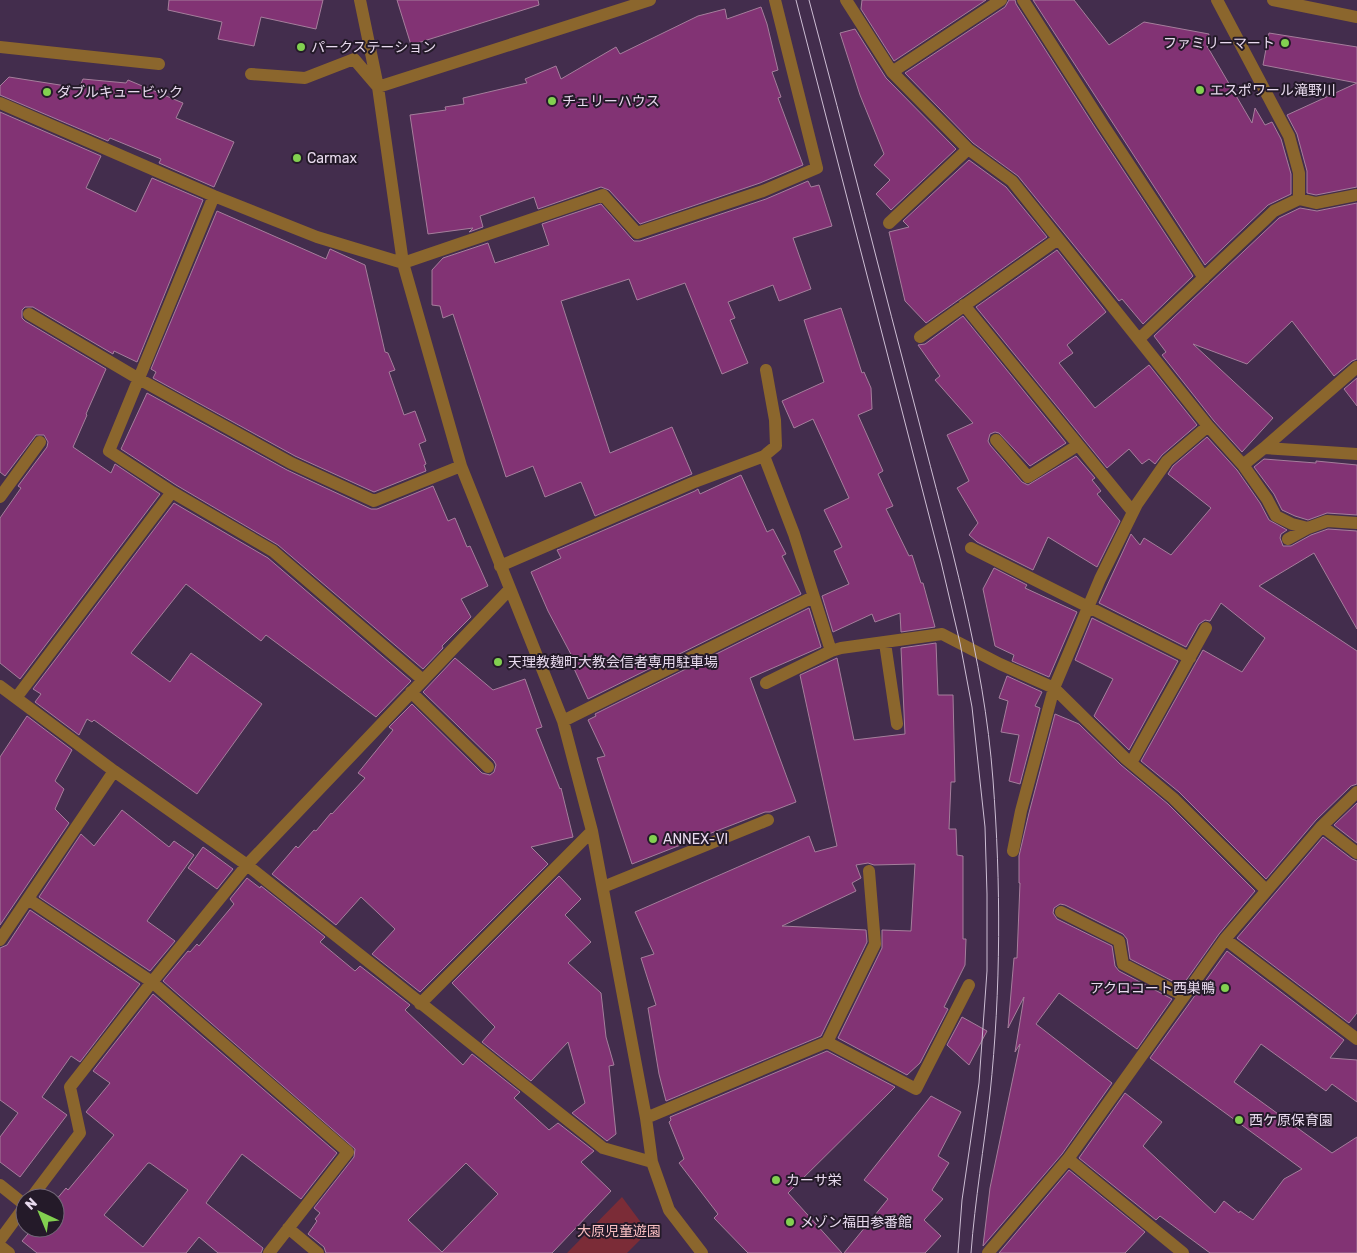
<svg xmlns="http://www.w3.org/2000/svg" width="1357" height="1253" font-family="Rubik,'Noto Sans JP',sans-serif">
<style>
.green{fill:#7b2c37}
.building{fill:#823374;stroke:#a57e9c;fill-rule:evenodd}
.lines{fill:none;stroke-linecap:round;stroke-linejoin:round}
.minor{stroke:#8b662d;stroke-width:12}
.tram{stroke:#cdbed4;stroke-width:1}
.poi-dot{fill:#82d050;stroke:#241a29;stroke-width:2}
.labels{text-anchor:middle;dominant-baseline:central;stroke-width:4;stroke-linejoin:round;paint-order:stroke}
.poi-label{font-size:14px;fill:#e8daee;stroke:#241a29;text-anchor:start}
.park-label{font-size:14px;fill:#f9bfc2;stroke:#241a29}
</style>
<rect width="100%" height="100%" fill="#432d4d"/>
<path class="green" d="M622 1197 648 1232 627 1253H567Z"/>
<path class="building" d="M169 0H323L316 29 261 17 254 46 218 39 222 22 168 10Z
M397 0H538L539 5 411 45Z
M862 0H986L894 61 861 9Z
M1009 0H1015L1016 4 1096 129 1193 276 1143 324 1122 299 1119 301 1018 176 973 143 905 73 1005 7Z
M1033 0H1074L1109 45 1144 22 1209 34 1207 46 1252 123 1255 108 1265 125 1272 122 1281 139 1291 174V194L1268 205 1205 265Z
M761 7 767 24 778 70 772 72 781 97 778 98 803 165 760 183 640 224 609 190 601 187 538 209 534 197 480 216 483 227 469 232 473 228 428 234 410 115 446 110 445 107 464 104 463 98 527 83 525 79 556 66 561 79 616 47 620 54 698 16 725 9 727 19Z
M855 29 886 78 956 149 891 210 876 194 890 180 874 165 884 154 860 95 840 33Z
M1269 33 1357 47V83L1263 65Z
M9 77 79 88 83 79 126 83 128 80 183 103 176 118 234 142 214 187 159 163 161 159 110 138 108 141 0 95V86Z
M1357 83V187L1316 195 1307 193V171L1297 134 1287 115Z
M0 112 101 156 86 188 136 212 152 178 203 200 137 362 114 351 113 354 33 307H25L22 310V318L25 321 106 369 86 414 87 415 73 447 111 473 115 464 160 494 20 679 0 663V518L21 488 18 486 47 447 48 442 44 435H36L5 476 0 472Z
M969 160 1006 187 1047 237 926 323 905 301 889 232 909 227 903 221Z
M808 181 811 187 819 185 832 226 793 238 811 289 779 301 773 285 728 302 735 318 730 320 748 363 722 374 685 283 637 300 629 279 561 301 610 453 672 427 692 474 595 516 581 482 545 497 533 466 506 477 453 314 443 318 440 306 432 305V270L443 258 488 243 495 263 549 245 542 224 601 204 631 238 634 241H640L766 199Z
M1357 203V359L1352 361 1334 376 1292 321 1247 364 1193 344 1273 418 1242 452 1214 421 1162 355 1166 352 1154 336 1279 218 1300 208 1317 211Z
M217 211 326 259 330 249 365 265 385 352 388 353 395 370 389 372 404 415 415 411 426 441 419 444 426 464 424 465 426 471 374 492 295 456 153 378 156 372 151 369Z
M1057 250 1106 312 1067 345 1073 353 1059 363 1095 408 1149 365 1197 425 1162 455 1155 464 1149 459 1142 464 1129 449 1107 468 976 307Z
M841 308 862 373 864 372 871 388 872 409 858 415 883 471 878 474 893 506 886 509 909 556 912 555 921 583H923L935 627 901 632 900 613 875 622 872 614 833 632 822 596 849 584 834 551 842 547 824 510 849 498 813 419 794 428 782 401 824 382 804 320Z
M963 316 1066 443 1030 466 999 433 995 432 990 434 988 441 990 445 1022 482 1028 485 1076 456 1095 478 1092 480 1101 491 1097 494 1120 521 1097 567 1048 537 1033 570 977 542 969 535 978 523 957 488 969 481 947 435 973 423 935 380 940 376 918 345 925 344Z
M1357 378V406L1344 389Z
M147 393 287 470 371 509H377L433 486 448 521 455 518 467 547 470 546 488 586 461 599 471 617 442 646 443 648 423 669 278 545 176 485 121 449Z
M1207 437 1237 470 1260 503 1269 520 1287 530 1281 534 1280 538 1283 546H1291L1311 535 1328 529 1357 531V629L1314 553 1259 586 1357 651V784L1351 786 1316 820 1266 879 1179 792 1141 761 1203 650 1242 672 1265 638 1221 603 1210 621 1205 620 1199 624 1186 647 1099 603 1131 534 1140 545 1144 538 1171 555 1211 508 1168 474 1173 466Z
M1264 459 1316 463V461L1357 465V515L1327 513 1308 520 1295 516 1282 510 1274 494 1254 467Z
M741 475 767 532 773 529 786 554 782 556 801 594 588 699 571 662 574 660 548 611 531 572 561 558 557 550 560 549 695 491 698 489 700 494Z
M174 503 268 558 411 681 376 717 266 635 261 641 186 584 131 653 170 682 191 653 262 704 197 794 94 720 92 722 87 719 79 735 35 702 41 694 33 689Z
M994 568 1027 585 1025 588 1077 612 1049 677 1012 661 1014 655 995 646 983 589Z
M809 608 821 647 750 678 796 802 770 812H765L632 864 597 758 605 756 588 720 596 716 595 714Z
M1092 618 1178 661 1129 750 1094 716 1113 679 1075 660Z
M936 643 938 695H953L955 782H951L949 829H956L957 855 963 856V939H966L965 965 944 1007 948 1009 920 1063 907 1075 838 1038 882 948V930L911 931 915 864 874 865 868 863 856 865 861 878 852 883 856 891 782 926 866 930 867 942 821 1036 666 1101 659 1074 648 1008 656 1005 641 958 654 954 635 912 809 836 815 852 837 846 800 675 837 658 854 740 905 734 901 648Z
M455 658 493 690 525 679 542 727 536 729 560 789 561 788 573 837 531 847 548 864 420 992 372 954 395 929 361 897 336 925 272 874 296 846 298 848 314 830 316 831 331 813 332 814 365 778 358 773 393 730 389 727 412 704 482 773 490 775 494 772 496 765 494 761 423 692Z
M1007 676 1042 692 1035 706 1040 708 1020 784 1009 781 1019 735 1001 732 1008 701 999 698Z
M1055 714 1079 724 1121 765 1168 804 1255 891 1219 934 1182 986 1130 959 1127 939 1123 934 1065 905 1060 904 1054 908 1053 913 1057 919 1112 946 1115 966 1119 971 1172 999 1137 1049 1059 993 1036 1024 1112 1083 1062 1154 983 1246 990 1188 1020 1044 1015 1052 1024 997 1008 1028 1014 958H1017L1020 883H1019V856L1029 813Z
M27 716 72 750 55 781 64 789 55 809 69 823 0 925V757Z
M1357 803V843L1334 825Z
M122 810 169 847 174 841 194 855 147 921 175 941 150 971 39 897 81 834 94 846Z
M1323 837 1352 859 1357 861V1013L1349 1023 1237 938Z
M203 847 233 869 217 889 188 868Z
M559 876 581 899 565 915 591 942 568 963 601 993 606 1037 614 1065 609 1066 616 1134 607 1141 572 1113 585 1103 568 1042 531 1081 482 1042 495 1027 452 983Z
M247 878 260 888 261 886 325 937 320 942 355 971 360 966 410 1005 405 1010 463 1065 472 1054 520 1092 514 1098 549 1130 558 1123 594 1151 581 1162 611 1191 552 1253H326L324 1247 308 1234 317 1221 315 1219 320 1213 314 1208 354 1157 355 1149 163 981 188 951 190 952 197 944 199 946 234 904 230 899ZM466 1163 498 1194 442 1252 408 1220Z
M30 910 140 984 80 1062 71 1056 42 1097 67 1115 20 1177 0 1162V1137L18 1113 0 1100V948L7 945Z
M1227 951 1344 1040 1330 1058 1357 1060V1102L1332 1084 1326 1091 1261 1044 1234 1082 1332 1153 1357 1137V1253H1210L1160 1216 1156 1220 1079 1158 1125 1093 1162 1122 1143 1146 1215 1213 1224 1201 1239 1213 1240 1211 1253 1220 1284 1179 1302 1169 1150 1058Z
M153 994 337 1153 301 1199 242 1154 206 1203 263 1248 261 1253H218L199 1237 186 1253H37L22 1241 33 1228H55V1201L66 1188 68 1190 114 1135 86 1112 110 1083 93 1071ZM148 1163H150L188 1190 143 1247 104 1215Z
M962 1017 987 1031 969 1065 947 1045Z
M827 1051 895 1087 788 1193 842 1253H748L714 1218 718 1214 679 1163 684 1159 669 1122 671 1120 670 1117Z
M931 1096 961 1112 938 1156 949 1163 932 1190 943 1199 924 1220 941 1236 925 1253H844L888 1199 864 1180Z
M1069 1170 1145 1232 1125 1253H999Z"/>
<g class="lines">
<path class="minor" d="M360 0 378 87 403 263 461 466 563 721 592 831 646 1118 652 1162 669 1210 702 1253
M846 0 892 72 968 149 1012 181 1208 426 1243 465 1264 448 1357 454
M1023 0 1103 125 1204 278
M1273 0 1357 17
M0 47 159 64
M892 72 1001 0
M251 74 305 78 354 59 378 87 650 0
M0 103 214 196 317 237 403 263 603 195 637 233 763 191 817 168 775 0
M1299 199 1316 203 1357 195
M889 223 968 149
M964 305 1133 512
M29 314 139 379 291 463 374 501 461 466
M920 337 1058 239
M1139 339 1274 211 1299 199V173L1289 136 1217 0
M996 440 1028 477 1078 445
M1264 448 1357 367
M764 456 776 446 775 420 766 370
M1243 465 1267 499 1276 516 1292 524 1308 528
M172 492 273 551 423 680
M0 497 40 442
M1288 539 1308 528 1327 521 1357 523
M971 548 1190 658
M500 566 692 483 764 456 794 534 831 651 841 648 942 634 1000 664 1054 688 1126 759 1173 798 1266 890
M885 643 897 724
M766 683 831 651
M0 686 114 771 247 865 603 1148 652 1162
M411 692 488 767
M16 698 172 492 109 451 214 196
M563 721 813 597
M1131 763 1206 628
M1322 826 1357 853
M1013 851 1021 811 1054 688 1100 579 1137 504 1167 461 1208 426
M603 887 768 820
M28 899 152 982 348 1152 269 1253
M1061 912 1119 941 1123 964 1184 996
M1225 939 1357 1039
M0 940 114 771
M420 1004 592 831
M827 1042 916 1089 969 985
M646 1118 827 1042 875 944 869 871
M1068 1159 1183 1253
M0 1185 25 1205
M31 1198 80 1133 70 1087 152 982 247 865 510 589
M288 1228 318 1253
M0 1240 25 1206
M0 1246 9 1253
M988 1253 1068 1159 1225 939 1322 826 1357 792"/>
<path class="tram" d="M796 0 941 562 960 643 972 707 985 827 987 894V971L979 1083 962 1200 958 1253
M809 0C847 141 882 282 919 422 949 540 984 658 993 780 1001 884 1001 989 990 1094 984 1147 975 1200 971 1253"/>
</g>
<g class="poi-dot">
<circle cx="1285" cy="43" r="5"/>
<circle cx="301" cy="47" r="5"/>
<circle cx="1200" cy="90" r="5"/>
<circle cx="47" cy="92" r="5"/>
<circle cx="552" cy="101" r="5"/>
<circle cx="297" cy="158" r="5"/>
<circle cx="498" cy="662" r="5"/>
<circle cx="653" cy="839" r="5"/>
<circle cx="1225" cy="988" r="5"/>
<circle cx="1239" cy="1120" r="5"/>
<circle cx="776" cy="1180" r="5"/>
<circle cx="790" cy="1222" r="5"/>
</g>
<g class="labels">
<g class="poi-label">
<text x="1275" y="43" text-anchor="end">ファミリーマート</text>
<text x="311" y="47">パークステーション</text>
<text x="1210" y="90">エスポワール滝野川</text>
<text x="57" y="92">ダブルキュービック</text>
<text x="562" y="101">チェリーハウス</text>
<text x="307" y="158">Carmax</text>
<text x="508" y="662">天理教麹町大教会信者専用駐車場</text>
<text x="663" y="839">ANNEX-Ⅵ</text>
<text x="1215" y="988" text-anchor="end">アクロコート西巣鴨</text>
<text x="1249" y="1120">西ケ原保育園</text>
<text x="786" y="1180">カーサ栄</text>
<text x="800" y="1222">メゾン福田参番館</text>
</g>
<g class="park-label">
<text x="619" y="1231">大原児童遊園</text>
</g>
</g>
<g transform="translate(40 1213) rotate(316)"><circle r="24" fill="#241a29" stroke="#726778"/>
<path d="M0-4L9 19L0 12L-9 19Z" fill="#82d050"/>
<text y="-8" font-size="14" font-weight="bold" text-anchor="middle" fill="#e8daee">N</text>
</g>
</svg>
